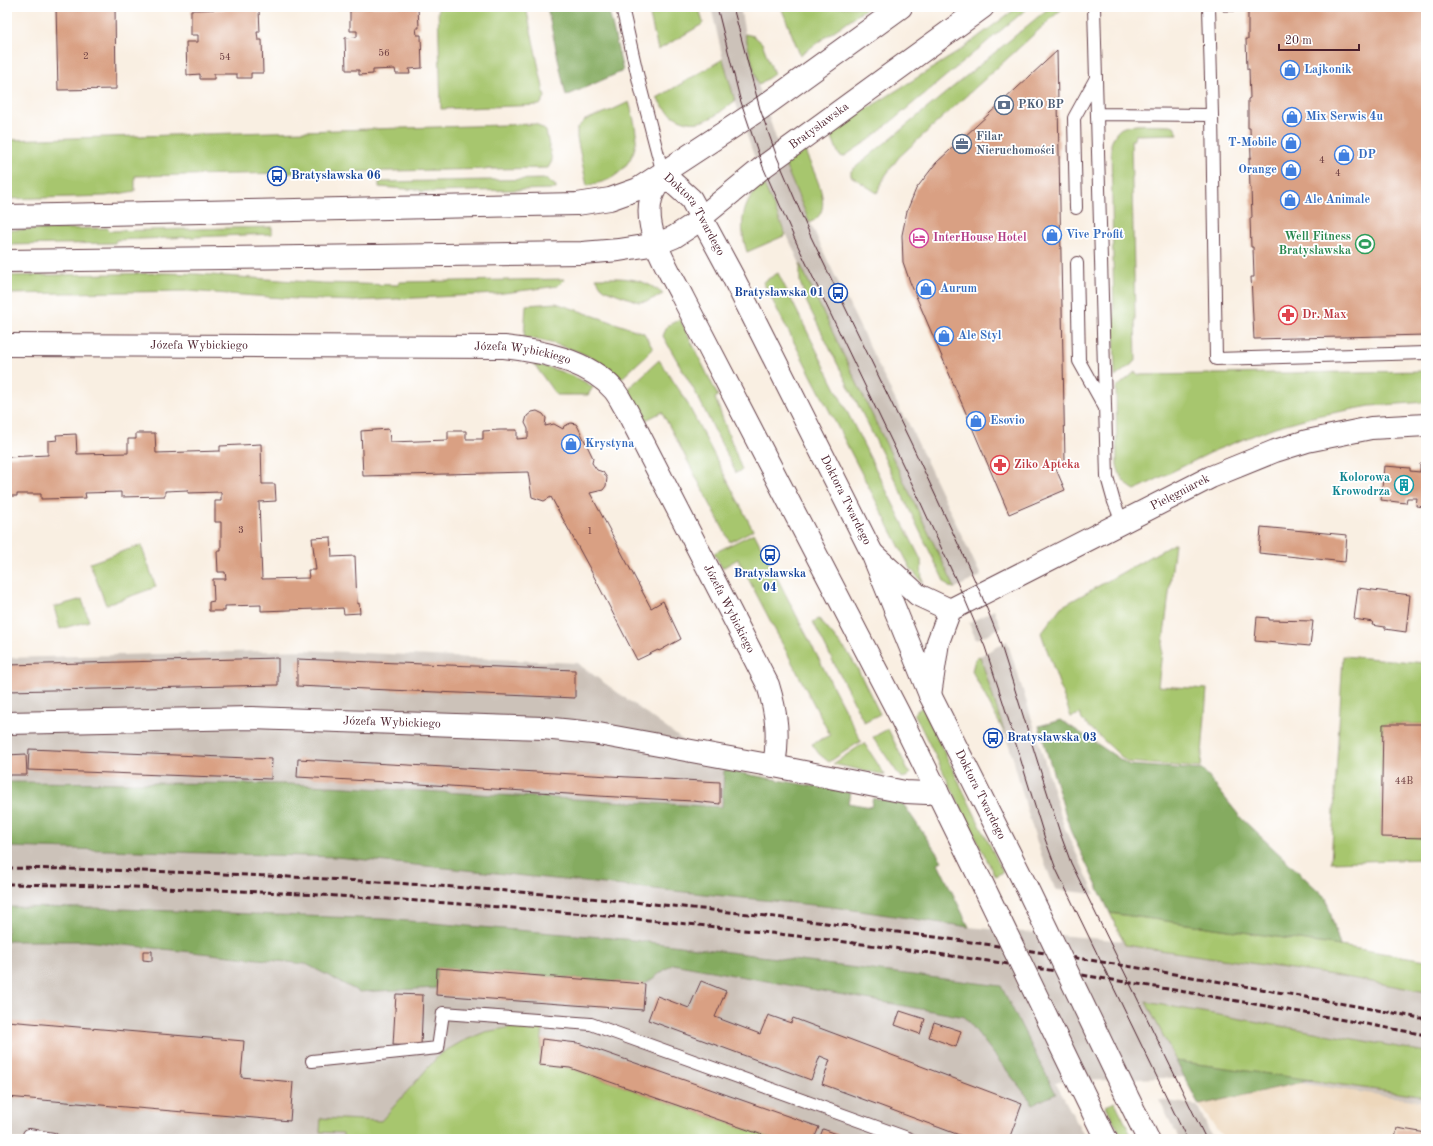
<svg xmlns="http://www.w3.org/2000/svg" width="1433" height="1146" font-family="'Old Standard TT',serif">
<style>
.built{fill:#edd7bb}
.industrial{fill:#ccc2b9}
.green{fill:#a7c66e;stroke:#78724c}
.forest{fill:#85ab61;stroke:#686546}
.building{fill:#d9a083}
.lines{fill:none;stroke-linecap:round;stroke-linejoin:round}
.lane-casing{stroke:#643e46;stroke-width:14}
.street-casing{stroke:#643e46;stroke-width:24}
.secondary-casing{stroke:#643e46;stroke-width:24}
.lane{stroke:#fff;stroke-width:12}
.street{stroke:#fff;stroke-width:22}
.secondary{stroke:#fff;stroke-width:22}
.tram{stroke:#4a1f2b;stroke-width:1}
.rail{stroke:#4a1f2b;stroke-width:3;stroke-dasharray:6 3;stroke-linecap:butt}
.secondary-bridge-casing{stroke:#643e46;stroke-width:24;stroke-linecap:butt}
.secondary-bridge{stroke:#fff;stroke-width:22}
.labels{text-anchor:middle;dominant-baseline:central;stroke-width:3.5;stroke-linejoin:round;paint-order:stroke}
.number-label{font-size:10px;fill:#6e3f41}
.shop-label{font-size:12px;font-weight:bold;fill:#366cbe;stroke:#fff;text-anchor:start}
.service-label{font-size:12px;font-weight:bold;fill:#4e5e75;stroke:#fff;text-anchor:start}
.street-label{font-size:12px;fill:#4a1f2b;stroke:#fff}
.transit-label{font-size:12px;font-weight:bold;fill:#164399;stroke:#fff;text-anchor:start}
.leisure-label{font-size:12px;font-weight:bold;fill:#27864d;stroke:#fff;text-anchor:end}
.hotel-label{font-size:12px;font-weight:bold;fill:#b23c85;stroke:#fff;text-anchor:start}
.health-label{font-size:12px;font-weight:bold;fill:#be3a42;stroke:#fff;text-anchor:start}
.culture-label{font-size:12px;font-weight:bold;fill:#0d838f;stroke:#fff;text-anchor:end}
</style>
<rect width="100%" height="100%" fill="#fff"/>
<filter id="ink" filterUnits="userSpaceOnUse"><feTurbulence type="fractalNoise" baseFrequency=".025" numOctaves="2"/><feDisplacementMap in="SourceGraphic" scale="8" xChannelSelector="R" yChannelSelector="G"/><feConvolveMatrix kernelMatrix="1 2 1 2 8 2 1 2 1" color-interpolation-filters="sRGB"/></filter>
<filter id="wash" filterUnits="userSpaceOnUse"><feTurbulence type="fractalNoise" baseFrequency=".012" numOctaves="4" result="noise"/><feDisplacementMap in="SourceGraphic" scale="16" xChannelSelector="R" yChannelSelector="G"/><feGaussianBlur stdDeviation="0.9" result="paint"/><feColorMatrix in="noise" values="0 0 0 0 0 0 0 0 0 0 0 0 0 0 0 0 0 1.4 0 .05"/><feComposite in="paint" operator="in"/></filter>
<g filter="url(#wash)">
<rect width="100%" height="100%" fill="#f9efe2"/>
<path class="built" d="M1312 1080 1426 1097V1139H1224L1199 1105Z"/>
<path class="industrial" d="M711 7H740L745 34 758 85 785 165 825 255 904 418H906L981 576 955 588 800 264 763 182 735 101 723 59Z
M994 610 1001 627 976 640 969 623Z
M1007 641 1027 703 1065 829 1095 894 1057 890 1053 884 1040 852 1027 810 1013 758 980 656Z
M304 650 577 663 724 770 722 807 290 784 7 782V658Z
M7 847 336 857 833 907 969 927 1302 957 1426 976V1102L1243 1075 1055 1082 1086 1139H7Z
M1159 1100 1197 1105 1213 1139H1179Z"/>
<path class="green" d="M438 7H526L545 97 540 105 441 109Z
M648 7H699L703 23 701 25 658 50Z
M781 7H868L800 55Z
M1018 7H1029L869 140 843 157 839 155 830 132 955 54Z
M1050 7H1064L899 157 885 176 877 193 851 176V171Z
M745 34 754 36 762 43 774 74 758 85Z
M723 59 735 101C726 107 717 116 706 120 686 128 667 115 657 98Z
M629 102C632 112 635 122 636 133 638 149 628 168 613 177 606 182 596 183 587 186L577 138V128L585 120 612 110Z
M536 124 546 131 552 161 548 168 135 176V191L106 196 7 199V140Z
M1171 125 1174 126 1178 134 1135 135 1134 140H1131L1136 361 1115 377 1111 144C1113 138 1116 131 1122 128 1131 123 1160 125 1171 125Z
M805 151C811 167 828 196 821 212 819 217 815 220 810 223L785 165Z
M546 179 556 186V189L430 192 428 191 421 192 420 190 379 187V182Z
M763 182 786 235 747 252C738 224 742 203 763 182Z
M272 227V234L116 240 115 243 7 245V230L108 228 109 231Z
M800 264 955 588 949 587 945 583 877 443 807 303 800 282Z
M165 273 197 274 322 283 398 285 399 282 565 279 558 286 496 294 355 301 296 299 188 291 7 294V276Z
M778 273 921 560 922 582 911 569 763 282Z
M596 278C622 278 641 276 663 294L648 301 639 302 606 290 601 286Z
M556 303 644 333 653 349 621 379C596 353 558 344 524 337L526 305Z
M680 319 718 396 715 398 742 470 736 473 698 397 663 336 667 326Z
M659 360 684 397 753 530 730 542 662 412 646 420 628 389Z
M534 364C555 369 575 375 593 387L588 395H556Z
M1426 371V402L1370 406 1311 417 1275 427 1216 450 1135 490C1124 484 1120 477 1117 465L1116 388 1135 372 1139 375Z
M754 533 861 741 829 762 819 754 812 744 830 735 738 559 722 568 714 553Z
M1175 543 1158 686 1207 689 1201 768 1127 762 1082 720 1080 714 1071 717 1041 633 1061 607Z
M141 545 156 587 106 605 90 563Z
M82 599 89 621 60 629 54 607Z
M819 619 848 653 856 666 880 714 864 722 813 622Z
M980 656 1005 734 972 671 975 659Z
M1343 656 1426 663V724H1383L1381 836 1426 838V859L1331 862Z
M922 707 1003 872 995 876 914 713Z
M888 729 910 774 906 777 901 778 873 737Z
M864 743 885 775 833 764Z
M1110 913 1340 946 1426 960V992L1340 976 1125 945Z
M1146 1002 1426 1052V1097L1176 1061Z
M512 1027H543L539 1065 570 1068 774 1139H343V1133L320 1132 321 1118 381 1121 440 1054 461 1042 485 1032Z
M1115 1102 1133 1139H1123L1106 1106Z"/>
<path class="forest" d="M547 7H608L623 71 566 96Z
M1061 720 1129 765 1203 770 1241 818 1326 898 1340 946 1110 913 1071 832 1039 726Z
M724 770 850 793 848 803 871 807 873 798 904 805 942 861 938 863 969 927 833 907 336 857 7 847V782L290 784 722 807Z
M7 907 94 908 384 919 624 939 1001 986 1056 1094 1033 1104 965 1017 673 964 645 984 437 968 436 988 359 992 306 964 86 941H7Z
M1176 1061 1312 1080 1199 1105Z"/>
<g id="blocks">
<path class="building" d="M56 7H115L116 89 58 90Z
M350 7H418L419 28H416L417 35H421L422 68 409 69 410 74H396L395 69 373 70V74L359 75V70H346L345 38 357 37V31H350Z
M1223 7H1235V11H1223Z
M1248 7H1426V335L1254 339 1251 277H1254L1253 247H1251L1250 218H1252L1251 188H1250L1249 158H1251L1250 128H1248V99L1250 98 1249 69H1247L1246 39H1248Z
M267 8V10H259L260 32H257L258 40H262L263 73H251V78H237V74H214V79H200V74L187 75 186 42H198V35H191V10Z
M1057 51 1065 462H1053L1065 490 1009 514 910 282 903 262 902 235 907 211 916 189 936 163Z
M537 411 543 414 546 418 545 426 554 424 563 429 564 426 571 423 576 424 578 427 593 458 592 463 597 470 603 472 607 478 606 486 603 490 590 493 651 608 663 601 681 639 659 651 658 650 637 660 589 567 551 497 544 501 532 497 528 472 363 476 361 431 389 429 390 442 448 440V431H466V439H483V431L500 430H517V439L528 438V429L525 423 527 416 532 412Z
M136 433H155L156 453 220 451V446L261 444 262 484H275L276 501 259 502 262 579 309 578 308 570H316L312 538 331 537 332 557 355 556 357 604 359 603 360 613 344 614 343 608 261 611V605L225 606V611H209V602L214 601 213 579H226L225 572H218L217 551H221V522H215V501H221V492L188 493V490L165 491V496L121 497V492L85 493 86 498 41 499V494H17V496H7V457L48 455V441L57 440 56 435 76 434 77 454 128 453V439H136Z
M1420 464H1426V507L1416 506 1417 498H1407L1406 503 1381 500 1384 466 1410 468V471L1420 472Z
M1261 527 1347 535 1345 562 1259 553Z
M1358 588 1410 595 1406 632 1385 629V627L1372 625 1373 622 1354 619Z
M1257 617 1269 618V620L1313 621 1310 646 1255 641Z
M278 658V685L7 691V665Z
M297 659 575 670V698L297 686Z
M1383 724H1426V838L1381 837Z
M29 749 272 759 271 779 28 770Z
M26 754 27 775H7V755Z
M298 759 720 782V804L693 801 598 796 405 783 297 777Z
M143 951H152V961L143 960Z
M437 968 645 984 643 1010 436 995Z
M701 981 726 991 715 1017 760 1034 768 1015 791 1023 793 1018 1022 1104 1009 1139H970L822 1084 830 1060 820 1056 811 1080 648 1020 657 996 689 1008Z
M396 994 423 995 421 1046 393 1045Z
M900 1011 925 1019 920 1034 895 1025Z
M7 1021 244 1041 241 1077 293 1082 290 1121 7 1097Z
M934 1022 961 1031 956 1047 929 1037Z
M542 1039 578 1043 819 1127 814 1139H774L570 1068 539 1065Z
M1397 1128 1426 1133V1139H1395Z
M823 1129 851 1139H819Z"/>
</g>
</g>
<g filter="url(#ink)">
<use href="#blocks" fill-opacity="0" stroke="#643e46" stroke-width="1"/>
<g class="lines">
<defs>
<path id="lane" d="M622 7 639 82 663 174
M1094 7 1107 477 1114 502 1122 522
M1209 7 1212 115
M1097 114 1212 115 1216 359 1426 353
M1076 208 1074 118 1096 78
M1077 263 1079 361 1104 406
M312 1061 438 1048 443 1013 591 1024 910 1139
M29 1135 53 1139"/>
<g id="street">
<path id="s1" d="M7 345 504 347C541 351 588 360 614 390 619 396 623 405 627 411L768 685C777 714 779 736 774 766"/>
<path d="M872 553 918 595 950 610"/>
<path id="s2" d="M930 695 938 642 950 610 1211 477 1275 451 1307 441 1371 428 1426 425"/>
<path id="s3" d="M7 723 251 718 543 728 593 733 774 766 905 792 927 793 937 791"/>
</g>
<g id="secondary">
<path id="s4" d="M663 174 691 199 732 275 872 553 930 695 1026 886"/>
<path d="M663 174C659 182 653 191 651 199 643 232 669 270 683 298L898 712 981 881"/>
<path d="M7 216 577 204 610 199 638 189 760 109 901 7"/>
<path id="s5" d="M7 261 582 253 619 250 657 244 674 237 691 226 763 167 983 7"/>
<path d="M1081 1088 1106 1139"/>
<path d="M1126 1094 1148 1139"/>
</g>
</defs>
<use href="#lane" class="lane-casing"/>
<use href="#street" class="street-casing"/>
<use href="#secondary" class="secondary-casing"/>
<use href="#lane" class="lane"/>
<use href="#street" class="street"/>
<use href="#secondary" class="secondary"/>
<path class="tram" d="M717 7 740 99 763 167 797 244 914 488 966 602 985 647 1003 702 1045 839 1056 869 1187 1139
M733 7 760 109 777 157 811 237 911 443 960 548 981 594 999 639 1060 833 1071 863 1206 1139"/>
<path class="rail" d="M7 868C296 872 586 892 873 929 1058 952 1242 985 1426 1019
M7 884C327 889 648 913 966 958 1120 979 1273 1007 1426 1035"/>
<defs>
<path id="secondary-bridge" d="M981 881 1081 1088
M1026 886 1126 1094"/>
</defs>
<use href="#secondary-bridge" class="secondary-bridge-casing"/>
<use href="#secondary-bridge" class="secondary-bridge"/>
</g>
</g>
<defs>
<symbol id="shop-ring" viewBox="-11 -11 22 22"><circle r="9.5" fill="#fff" stroke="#3f7fe0" stroke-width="1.5"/><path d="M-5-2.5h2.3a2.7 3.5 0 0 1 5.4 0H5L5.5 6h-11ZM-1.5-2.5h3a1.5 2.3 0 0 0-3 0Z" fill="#3f7fe0"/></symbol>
<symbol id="bank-ring" viewBox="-11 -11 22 22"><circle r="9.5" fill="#fff" stroke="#5c6f8a" stroke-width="1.5"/><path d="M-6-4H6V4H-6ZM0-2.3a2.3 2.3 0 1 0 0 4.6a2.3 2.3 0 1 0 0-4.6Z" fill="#5c6f8a"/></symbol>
<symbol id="office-ring" viewBox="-11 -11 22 22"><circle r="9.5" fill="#fff" stroke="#5c6f8a" stroke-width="1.5"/><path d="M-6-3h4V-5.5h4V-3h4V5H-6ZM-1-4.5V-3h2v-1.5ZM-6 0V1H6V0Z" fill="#5c6f8a"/></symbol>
<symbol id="bus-ring" viewBox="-11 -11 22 22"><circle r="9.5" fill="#fff" stroke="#1a4fb4" stroke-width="1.5"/><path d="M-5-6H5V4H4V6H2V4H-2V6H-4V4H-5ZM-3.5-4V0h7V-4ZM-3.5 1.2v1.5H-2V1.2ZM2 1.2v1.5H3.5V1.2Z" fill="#1a4fb4"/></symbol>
<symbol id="hotel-ring" viewBox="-11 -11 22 22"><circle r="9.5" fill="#fff" stroke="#d1479c" stroke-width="1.5"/><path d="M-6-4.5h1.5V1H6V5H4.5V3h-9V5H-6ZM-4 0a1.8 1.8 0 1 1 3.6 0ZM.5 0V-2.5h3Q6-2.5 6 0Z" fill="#d1479c"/></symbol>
<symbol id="stadium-ring" viewBox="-11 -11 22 22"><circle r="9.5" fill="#fff" stroke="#2e9e5b" stroke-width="1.5"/><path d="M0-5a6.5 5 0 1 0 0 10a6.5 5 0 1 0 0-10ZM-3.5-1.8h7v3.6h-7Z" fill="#2e9e5b"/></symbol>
<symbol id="pharmacy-ring" viewBox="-11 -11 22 22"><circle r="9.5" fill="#fff" stroke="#e0444e" stroke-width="1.5"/><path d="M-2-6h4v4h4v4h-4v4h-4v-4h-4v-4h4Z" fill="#e0444e"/></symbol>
<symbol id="building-ring" viewBox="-11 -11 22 22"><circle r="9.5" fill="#fff" stroke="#0f9aa8" stroke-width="1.5"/><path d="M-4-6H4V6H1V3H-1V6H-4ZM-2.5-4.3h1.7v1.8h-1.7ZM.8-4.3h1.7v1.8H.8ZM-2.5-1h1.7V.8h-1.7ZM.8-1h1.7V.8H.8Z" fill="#0f9aa8"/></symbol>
</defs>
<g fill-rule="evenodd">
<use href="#shop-ring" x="1279" y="59" width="22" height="22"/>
<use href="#bank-ring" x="993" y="94" width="22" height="22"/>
<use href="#shop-ring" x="1281" y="106" width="22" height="22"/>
<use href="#shop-ring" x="1280" y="132" width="22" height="22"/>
<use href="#office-ring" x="951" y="133" width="22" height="22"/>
<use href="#shop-ring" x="1333" y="144" width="22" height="22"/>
<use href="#shop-ring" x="1280" y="159" width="22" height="22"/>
<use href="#bus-ring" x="266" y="165" width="22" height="22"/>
<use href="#shop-ring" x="1279" y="189" width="22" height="22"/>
<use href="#shop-ring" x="1041" y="224" width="22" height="22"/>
<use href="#hotel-ring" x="908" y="227" width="22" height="22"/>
<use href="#stadium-ring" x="1354" y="233" width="22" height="22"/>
<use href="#shop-ring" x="915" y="278" width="22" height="22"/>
<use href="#bus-ring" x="827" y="282" width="22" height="22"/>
<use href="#pharmacy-ring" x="1277" y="304" width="22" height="22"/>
<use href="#shop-ring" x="933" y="325" width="22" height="22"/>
<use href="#shop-ring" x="965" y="410" width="22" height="22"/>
<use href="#shop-ring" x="560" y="433" width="22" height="22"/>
<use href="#pharmacy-ring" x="989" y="454" width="22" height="22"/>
<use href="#building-ring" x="1393" y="474" width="22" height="22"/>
<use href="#bus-ring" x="759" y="544" width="22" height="22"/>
<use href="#bus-ring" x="982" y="727" width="22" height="22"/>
</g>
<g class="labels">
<g class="number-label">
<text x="384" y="53">56</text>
<text x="86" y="56">2</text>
<text x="225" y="57">54</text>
<text x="1322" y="160">4</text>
<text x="1338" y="173">4</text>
<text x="241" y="530">3</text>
<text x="590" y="531">1</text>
<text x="1404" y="781">44B</text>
</g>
<g class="shop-label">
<text x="1304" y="70">Lajkonik</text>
<text x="1306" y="117">Mix Serwis 4u</text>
<text x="1277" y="143" text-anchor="end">T-Mobile</text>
<text x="1358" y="155">DP</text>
<text x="1277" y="170" text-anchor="end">Orange</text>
<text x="1304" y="200">Ale Animale</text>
<text x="1066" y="235">Vive Profit</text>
<text x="940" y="289">Aurum</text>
<text x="958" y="336">Ale Styl</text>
<text x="990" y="421">Esovio</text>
<text x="585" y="444">Krystyna</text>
</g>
<g class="service-label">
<text x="1018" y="105">PKO BP</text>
<text x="976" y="137">Filar<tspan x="976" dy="14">Nieruchomości</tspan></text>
</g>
<g class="street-label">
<text stroke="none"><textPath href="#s5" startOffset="852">Bratysławska</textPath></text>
<text stroke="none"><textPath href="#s4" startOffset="52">Doktora Twardego</textPath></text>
<text stroke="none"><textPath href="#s1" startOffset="192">Józefa Wybickiego</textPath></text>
<text stroke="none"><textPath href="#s1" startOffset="516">Józefa Wybickiego</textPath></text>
<text stroke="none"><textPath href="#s2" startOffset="346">Pielęgniarek</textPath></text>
<text stroke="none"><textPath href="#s4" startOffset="376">Doktora Twardego</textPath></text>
<text stroke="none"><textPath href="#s1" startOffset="865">Józefa Wybickiego</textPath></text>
<text stroke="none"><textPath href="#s3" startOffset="385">Józefa Wybickiego</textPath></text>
<text stroke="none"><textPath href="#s4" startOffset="700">Doktora Twardego</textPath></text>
</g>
<g class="transit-label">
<text x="291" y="176">Bratysławska 06</text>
<text x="824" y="293" text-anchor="end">Bratysławska 01</text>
<text x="770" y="574" text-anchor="middle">Bratysławska<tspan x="770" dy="14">04</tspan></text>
<text x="1007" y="738">Bratysławska 03</text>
</g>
<g class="leisure-label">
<text x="1351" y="237">Well Fitness<tspan x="1351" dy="14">Bratysławska</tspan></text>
</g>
<g class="hotel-label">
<text x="933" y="238">InterHouse Hotel</text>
</g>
<g class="health-label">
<text x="1302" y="315">Dr. Max</text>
<text x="1014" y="465">Ziko Apteka</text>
</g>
<g class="culture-label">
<text x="1390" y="478">Kolorowa<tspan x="1390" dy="14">Krowodrza</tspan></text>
</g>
</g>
<rect width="1433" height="1146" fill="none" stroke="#fff" stroke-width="24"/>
<path d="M1279 44v6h80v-6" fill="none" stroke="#4a1f2b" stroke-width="2"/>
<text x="1285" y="44" font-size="12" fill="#4a1f2b" stroke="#ffffff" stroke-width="3" paint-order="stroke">20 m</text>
</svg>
